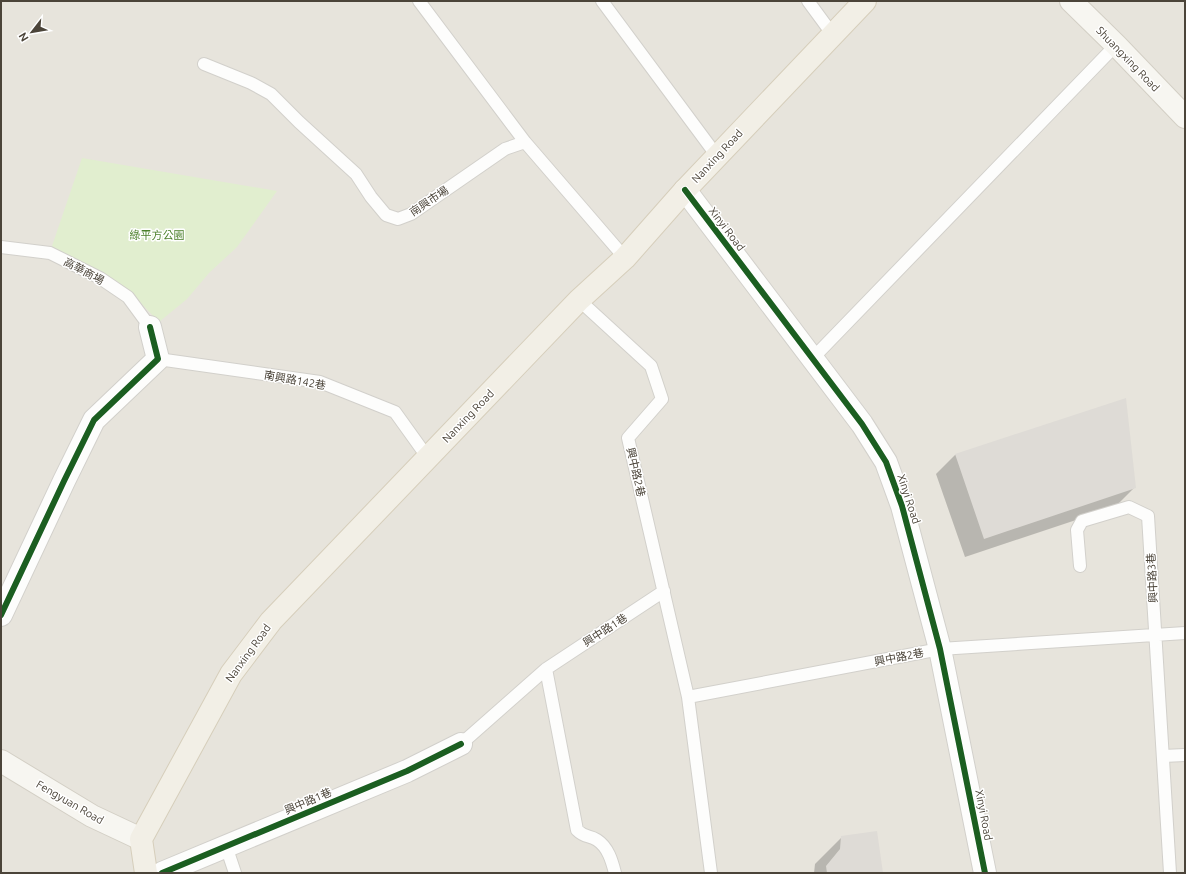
<svg xmlns="http://www.w3.org/2000/svg" width="1186" height="874" font-family="Ubuntu,'Noto Sans TC',sans-serif">
<style>
.residential{fill:#e7e4dc}
.green{fill:#e1eecf}
.shadow{fill:#0003}
.building{fill:#dedbd6}
.lines{fill:none;stroke-linecap:round;stroke-linejoin:round}
.lane-casing{stroke:#d2d0cb;stroke-width:14}
.street-casing{stroke:#d2d0cb;stroke-width:24}
.secondary-casing{stroke:#d3cfc5;stroke-width:24}
.primary-casing{stroke:#d6cebb;stroke-width:24}
.lane{stroke:#fdfdfc;stroke-width:12}
.street{stroke:#fdfdfc;stroke-width:22}
.secondary{stroke:#f7f6f1;stroke-width:22}
.primary{stroke:#f2efe6;stroke-width:22}
.cycleway-casing{stroke:#fff;stroke-width:8}
.cycleway{stroke:#1b5e20;stroke-width:6}
.labels{text-anchor:middle;dominant-baseline:central;stroke-width:3;stroke-linejoin:round;paint-order:stroke}
.street-label{font-size:11px;fill:#4b4439;stroke:#fff}
.park-label{font-size:11px;fill:#4a7f2a;stroke:#fff}
</style>
<rect width="100%" height="100%" fill="#f4f2ee"/>
<path class="residential" d="M1 1H1185V873H1Z"/>
<path class="green" d="M82 158 277 191 237 247 209 273 187 299 159 322 134 296 52 246Z"/>
<path class="shadow" d="M1125 400 1134 488 1115 507 965 557 936 474 955 455Z
M842 837 882 873H814L815 864Z"/>
<path class="building" d="M1126 398 1136 488 984 539 955 454Z
M877 831 883 873H827L826 866 840 849 841 836Z"/>
<g class="lines">
<defs>
<path id="lane" d="M419 1 525 142
M602 1 717 156
M808 1 833 35
M204 64 251 83 271 94 299 122 356 174 371 197 386 215 398 219 411 214 505 149 525 142 625 258
M1 247 50 253 100 278 128 297 150 327
M579 300 651 366 662 399 628 438 688 697 711 873
M813 358 1116 45
M158 359 320 382 395 412 428 458
M1080 566 1077 530 1082 521 1129 507 1148 516 1170 873
M546 669 577 830C585 838 589 835 597 840 608 847 612 861 615 873
M688 697 940 649 1185 633
M461 744 546 669 664 591
M1163 756 1185 755
M226 846 235 873"/>
<path id="street" d="M685 190 862 424 886 462 902 506 940 649 985 873
M1 615 64 481 94 420 158 359 150 327
M162 873 407 771 461 744"/>
<path id="secondary" d="M1071 1 1116 45 1185 117
M1 761 92 816 141 839"/>
<path id="primary" d="M146 873 141 839 231 674 271 621 579 300 625 258 685 190 865 1"/>
</defs>
<use href="#lane" class="lane-casing"/>
<use href="#street" class="street-casing"/>
<use href="#secondary" class="secondary-casing"/>
<use href="#primary" class="primary-casing"/>
<use href="#lane" class="lane"/>
<use href="#street" class="street"/>
<use href="#secondary" class="secondary"/>
<use href="#primary" class="primary"/>
<defs>
<path id="cycleway" d="M685 190 862 424 886 462 902 506 940 649 985 873
M1 615 64 481 94 420 158 359 150 327
M162 873 407 771 461 744"/>
</defs>
<use href="#cycleway" class="cycleway-casing"/>
<use href="#cycleway" class="cycleway"/>
</g>
<g class="labels">
<g class="street-label">
<text transform="translate(1128 59) rotate(46)">Shuangxing Road</text>
<text transform="translate(717 156) rotate(-47)">Nanxing Road</text>
<text transform="translate(429 201) rotate(-34)">南興市場</text>
<text transform="translate(727 229) rotate(53)">Xinyi Road</text>
<text transform="translate(84 271) rotate(28)">高華商場</text>
<text transform="translate(295 380) rotate(10)">南興路142巷</text>
<text transform="translate(468 416) rotate(-46)">Nanxing Road</text>
<text transform="translate(636 472) rotate(77)">興中路2巷</text>
<text transform="translate(909 499) rotate(72)">Xinyi Road</text>
<text transform="translate(1152 578) rotate(-93)">興中路3巷</text>
<text transform="translate(605 630) rotate(-33)">興中路1巷</text>
<text transform="translate(248 653) rotate(-54)">Nanxing Road</text>
<text transform="translate(899 657) rotate(-11)">興中路2巷</text>
<text transform="translate(308 801) rotate(-23)">興中路1巷</text>
<text transform="translate(70 802) rotate(30)">Fengyuan Road</text>
<text transform="translate(984 815) rotate(79)">Xinyi Road</text>
</g>
<g class="park-label">
<text x="157" y="235">綠平方公園</text>
</g>
</g>
<rect width="1186" height="874" fill="none" stroke="#4b4439" stroke-width="4"/>
<g transform="translate(32 32) rotate(239)" stroke="#ffffff" stroke-width="3" paint-order="stroke">
<path d="M0-3L7 15L0 10L-7 15Z" fill="#4b4439"/>
<text y="-6" font-size="11" font-weight="bold" text-anchor="middle" fill="#4b4439">N</text>
</g>
</svg>
